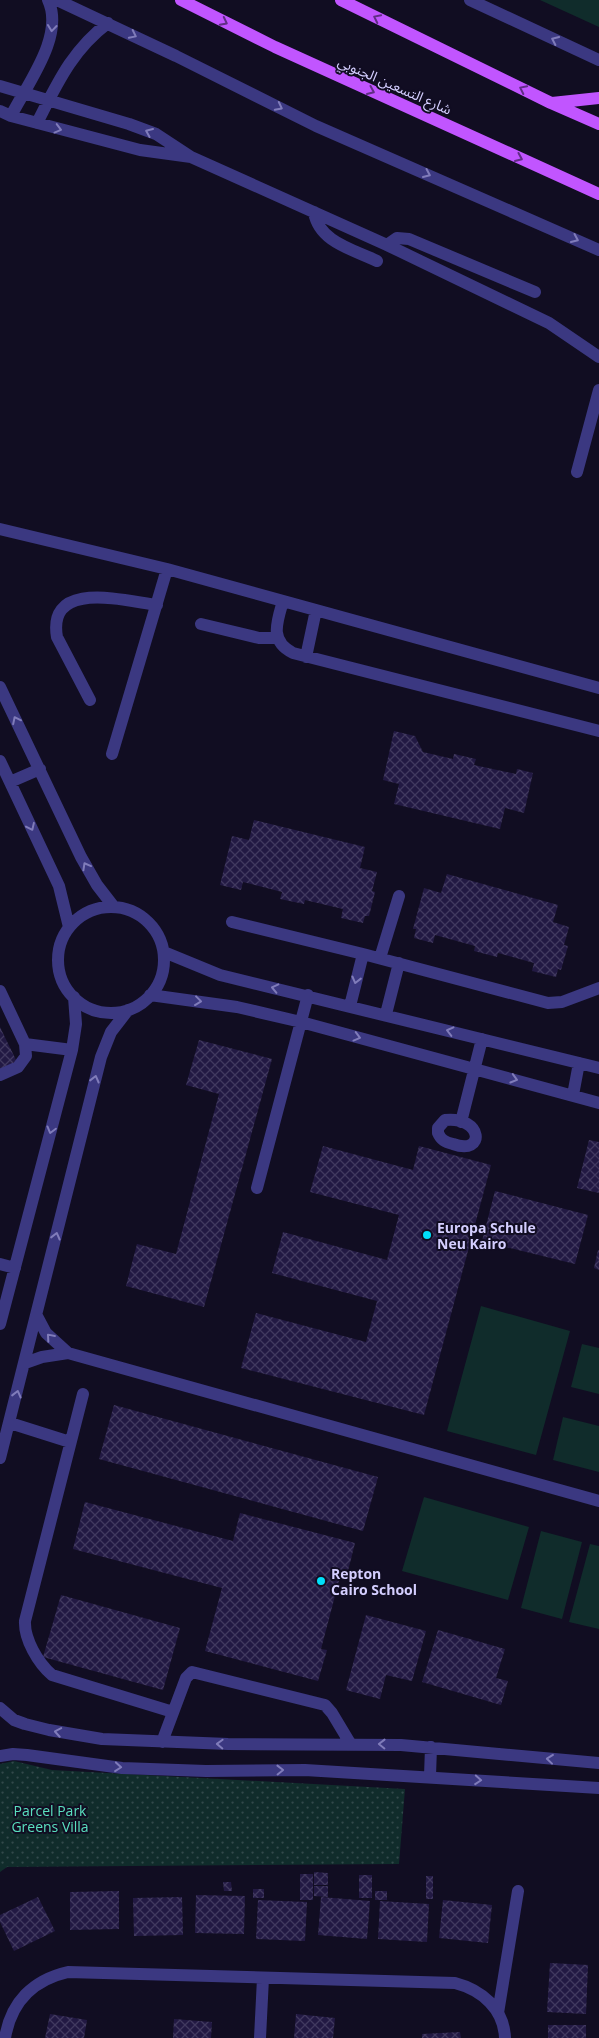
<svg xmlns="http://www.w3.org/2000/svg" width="599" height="2038" font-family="'Open Sans','Noto Sans Arabic',sans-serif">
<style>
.green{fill:#102c2b}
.park{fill:url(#park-dots)}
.building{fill:url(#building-cross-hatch)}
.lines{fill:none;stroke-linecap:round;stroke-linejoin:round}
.minor{stroke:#3b3881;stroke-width:12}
.major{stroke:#c155ff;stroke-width:12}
.oneway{stroke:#602d85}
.oneway2{stroke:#807cba}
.poi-dot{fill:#00dff9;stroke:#110d22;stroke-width:2}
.labels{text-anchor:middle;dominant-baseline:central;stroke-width:4;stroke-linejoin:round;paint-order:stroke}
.street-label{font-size:14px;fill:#d4ceff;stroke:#110d22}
.poi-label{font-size:14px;font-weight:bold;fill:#d4ceff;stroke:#110d22;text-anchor:start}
.park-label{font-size:14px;fill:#5ae0bf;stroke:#110d22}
</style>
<defs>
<pattern id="park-dots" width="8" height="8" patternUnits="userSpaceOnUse" patternTransform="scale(1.25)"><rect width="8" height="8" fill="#102c2b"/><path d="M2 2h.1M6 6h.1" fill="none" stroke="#32494b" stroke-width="1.8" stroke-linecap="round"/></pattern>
<pattern id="building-cross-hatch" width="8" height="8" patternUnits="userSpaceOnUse" patternTransform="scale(1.25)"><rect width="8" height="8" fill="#221943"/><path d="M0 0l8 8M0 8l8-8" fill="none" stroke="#41395f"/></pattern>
</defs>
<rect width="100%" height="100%" fill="#110d22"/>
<path class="green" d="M540 0H599V27Z
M481 1306 570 1331 536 1455 447 1431Z
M582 1344 599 1348V1394L571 1387Z
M563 1417 599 1426V1472L553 1460Z
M424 1497 529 1527 508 1600 402 1571Z
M541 1531 582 1542 562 1619 521 1608Z
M590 1544 599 1546V1629L569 1622Z"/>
<path class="park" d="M14 1761 52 1770 405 1789 399 1864 7 1867 0 1872V1764Z"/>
<path class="building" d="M394 731 415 736 423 752 453 759 454 754 476 759 474 765 516 774 517 769 533 773 524 813 505 808 500 829 394 804 399 784 383 780Z
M254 820 365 847 360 868 377 872 372 891 375 892 369 916H365L363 923 341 918 343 909 305 900 304 904 280 899 282 892 243 882 241 890 220 885 232 836 249 840Z
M447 874 558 905 553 922 569 927 564 945 568 946 561 970 558 969 556 977 532 971 534 963 498 953 497 957 474 951 475 946 435 935 433 943 414 938 416 929H413L424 888 441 893Z
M0 1027 17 1062 0 1070Z
M199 1040 272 1059 204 1307 126 1286 137 1244 176 1254 219 1094 186 1085Z
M589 1140 599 1142V1193L577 1188Z
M323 1146 413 1170 419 1146 491 1165 424 1415 241 1368 256 1313 366 1342 377 1301 272 1273 283 1232 387 1260 399 1215 310 1192Z
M495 1191 588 1215 575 1264 482 1241Z
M598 1250H599V1270L594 1268Z
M114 1405 378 1477 363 1531 99 1459Z
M85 1502 233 1541 240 1513 355 1543 346 1579 340 1577 321 1649 327 1650 318 1681 205 1651 222 1588 73 1549Z
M61 1595 180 1628 163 1690 43 1657Z
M366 1615 426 1631 412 1681 386 1675 380 1699 346 1690Z
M438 1630 505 1649 496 1678 508 1681 501 1705 422 1682Z
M314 1872 328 1873V1885H314Z
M300 1874H313V1900H300Z
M359 1875H372V1898H359Z
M426 1876H433V1899H426Z
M223 1882H231L232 1891H224Z
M314 1886H328V1897L314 1896Z
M253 1889H264V1898H253Z
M119 1891V1929L70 1930V1892Z
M375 1891H387V1900H375Z
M196 1895 245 1896 244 1934 195 1933Z
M38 1897 55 1931 14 1951 0 1922V1915Z
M182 1897 183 1935 134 1936 133 1898Z
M321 1897 370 1901 367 1939 318 1935Z
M258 1900 307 1902 305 1941 256 1939Z
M443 1900 492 1905 488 1943 439 1938Z
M380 1901 429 1904 427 1942 378 1939Z
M550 1963 588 1965 586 2014 547 2012Z
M50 2014 87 2020 84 2038H45Z
M296 2014 335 2018 333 2038H294Z
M174 2019 212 2022 211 2038H173Z
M548 2025H586V2038H548Z
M460 2032 461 2038H422V2034Z"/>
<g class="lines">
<path class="minor" d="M57 0 176 56 316 126 599 250
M470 0 599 60
M0 86 129 124 156 134 191 157 387 245 549 323 599 357
M0 111 11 116 140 150 191 157
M11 116C27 84 65 36 48 0
M37 123C57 84 72 50 108 23
M314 212C319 242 352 249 377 261
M387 245 397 238 409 239 535 292
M577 472 599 390
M0 529 167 569 599 688
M283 601C277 622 269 641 293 653L599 731
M201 624 259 638H277
M306 657 316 610
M0 687 81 857 97 885 114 907
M90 700 57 637C47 579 125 601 157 605
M112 754 167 569
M0 761 59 886 69 927
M10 782 40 769
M58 960a53 53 0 1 1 106 0a53 53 0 1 1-106 0Z
M232 922 363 954 548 1003 562 1002 599 988
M164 952 220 975 599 1068
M380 958 399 896
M0 991 25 1044 26 1056 18 1067 0 1075
M150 995 237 1007 301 1022 599 1103
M350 1006 363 954
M386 1014 399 963
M25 1044 72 1050
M573 1095 579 1063
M445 1120C483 1116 486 1156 453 1144 445 1142 441 1140 438 1133V1128Z
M461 1122 482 1039
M257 1188 308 995
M0 1264 15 1268
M37 1316 46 1333 68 1353 599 1501
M0 1324 72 1050 76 1024 74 997
M25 1363 42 1357 68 1353
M83 1394 25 1621C24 1639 38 1663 52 1675L173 1712
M10 1423 70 1442
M0 1458 101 1057 111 1032 128 1010
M0 1708 14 1720 25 1724 49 1730 102 1739 228 1744 401 1745 599 1763
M162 1742 186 1678 192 1672 325 1705 332 1713 350 1743
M0 1756 13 1754 27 1755 122 1768 206 1771 305 1770 599 1788
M430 1776 431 1747
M498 2013 518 1891
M5 2038C11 2002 33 1980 68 1972L455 1983C482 1990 504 2009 505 2038
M260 2038 263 1978"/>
<path class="major" d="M181 0 275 47 599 194
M341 0 551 103 599 124
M552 103 599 98"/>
</g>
<defs><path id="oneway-chevron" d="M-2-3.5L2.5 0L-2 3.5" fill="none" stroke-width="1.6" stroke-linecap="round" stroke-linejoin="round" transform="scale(1.25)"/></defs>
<g class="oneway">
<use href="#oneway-chevron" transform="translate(377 18) rotate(-154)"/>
<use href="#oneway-chevron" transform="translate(224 22) rotate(27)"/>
<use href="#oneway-chevron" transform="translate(523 89) rotate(-154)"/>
<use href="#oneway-chevron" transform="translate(371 91) rotate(24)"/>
<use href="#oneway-chevron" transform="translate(519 158) rotate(24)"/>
</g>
<g class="oneway2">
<use href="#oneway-chevron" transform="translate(52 28) rotate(96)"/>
<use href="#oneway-chevron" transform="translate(133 35) rotate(26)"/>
<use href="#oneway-chevron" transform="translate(555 40) rotate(-155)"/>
<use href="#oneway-chevron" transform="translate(279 107) rotate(27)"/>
<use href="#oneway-chevron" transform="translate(58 129) rotate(15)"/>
<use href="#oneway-chevron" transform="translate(149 132) rotate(-157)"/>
<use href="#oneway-chevron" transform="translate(427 174) rotate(24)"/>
<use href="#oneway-chevron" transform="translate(575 239) rotate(24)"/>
<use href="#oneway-chevron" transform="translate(16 720) rotate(-116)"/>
<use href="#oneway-chevron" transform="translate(31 827) rotate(65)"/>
<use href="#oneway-chevron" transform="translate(86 866) rotate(-119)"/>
<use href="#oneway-chevron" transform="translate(356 980) rotate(104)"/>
<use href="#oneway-chevron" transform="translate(275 988) rotate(-167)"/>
<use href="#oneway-chevron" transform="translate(198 1001) rotate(7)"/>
<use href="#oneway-chevron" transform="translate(450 1031) rotate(-166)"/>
<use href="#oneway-chevron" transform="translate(357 1037) rotate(15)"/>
<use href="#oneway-chevron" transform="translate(95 1079) rotate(-76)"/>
<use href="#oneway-chevron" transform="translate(514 1079) rotate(16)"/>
<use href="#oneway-chevron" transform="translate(51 1130) rotate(105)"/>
<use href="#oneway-chevron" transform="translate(56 1236) rotate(-76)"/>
<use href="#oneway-chevron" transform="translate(50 1337) rotate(-131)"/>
<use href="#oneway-chevron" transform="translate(17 1394) rotate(-76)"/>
<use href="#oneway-chevron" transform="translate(58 1732) rotate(-170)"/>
<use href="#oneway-chevron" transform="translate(220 1744) rotate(-178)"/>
<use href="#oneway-chevron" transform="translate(382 1744) rotate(-179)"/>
<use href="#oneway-chevron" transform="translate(550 1759) rotate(-174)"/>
<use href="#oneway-chevron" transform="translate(118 1767) rotate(5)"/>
<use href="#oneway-chevron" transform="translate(280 1770) rotate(-1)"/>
<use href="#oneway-chevron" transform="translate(478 1780) rotate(4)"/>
</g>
<g class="poi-dot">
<circle cx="427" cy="1235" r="5"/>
<circle cx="321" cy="1581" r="5"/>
</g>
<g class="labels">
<g class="street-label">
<text transform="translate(395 85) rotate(24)">شارع التسعين الجنوبي</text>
</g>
<g class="poi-label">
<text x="437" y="1227">Europa Schule<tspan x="437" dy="16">Neu Kairo</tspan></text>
<text x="331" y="1573">Repton<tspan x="331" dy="16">Cairo School</tspan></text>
</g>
<g class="park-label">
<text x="50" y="1810">Parcel Park<tspan x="50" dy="16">Greens Villa</tspan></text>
</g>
</g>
</svg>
